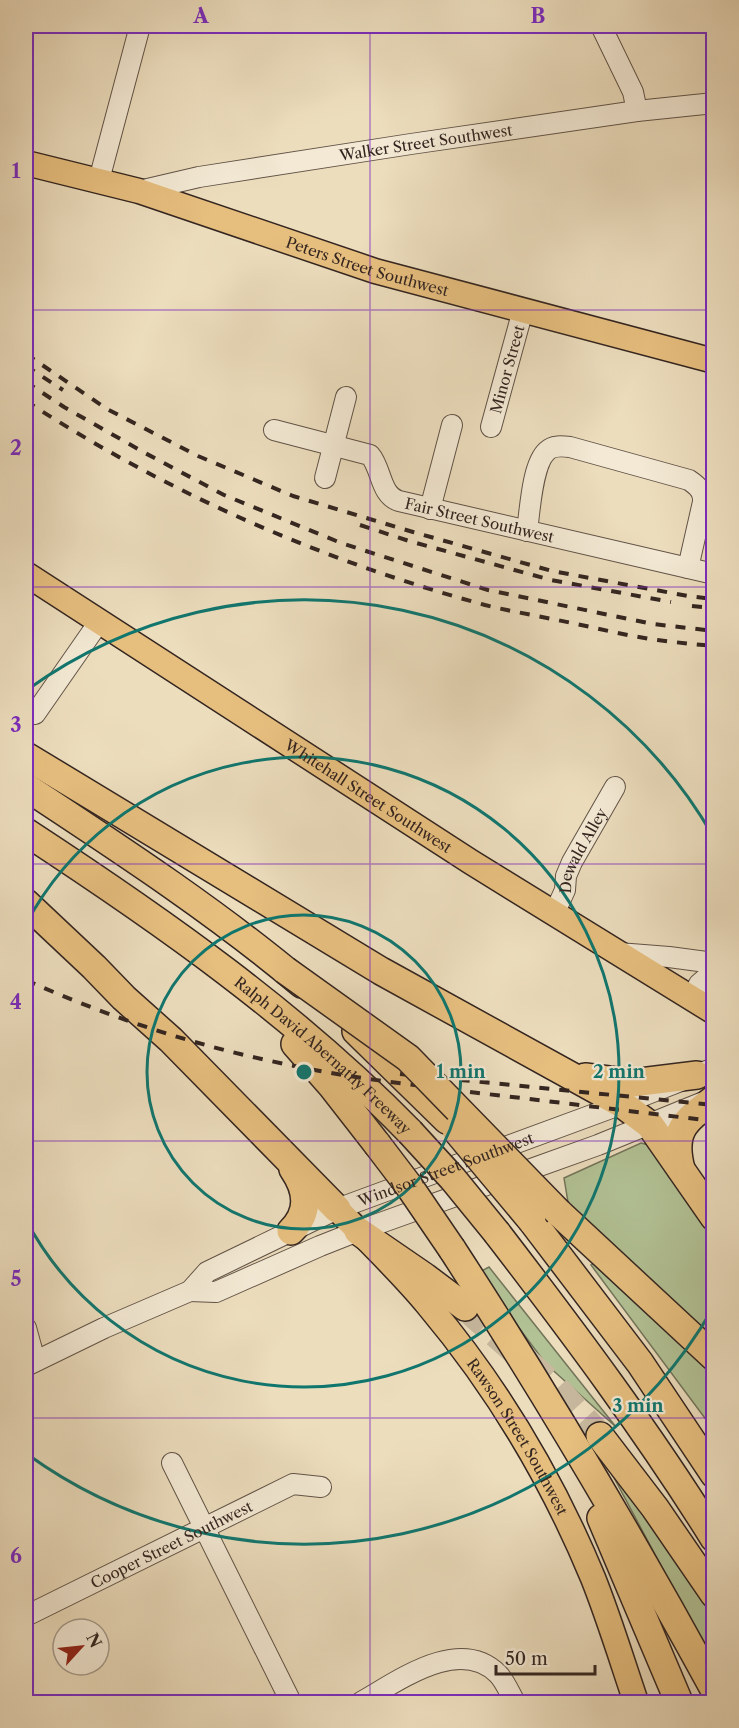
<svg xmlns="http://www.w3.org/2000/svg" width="739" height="1728" font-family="'Libre Caslon Text',serif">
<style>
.green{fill:#b2c295;stroke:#72745a;stroke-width:1.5}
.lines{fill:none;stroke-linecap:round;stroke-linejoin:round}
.highway-tunnel{stroke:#c7b89e;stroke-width:27;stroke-dasharray:27 14;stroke-linecap:butt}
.minor-casing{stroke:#615347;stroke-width:22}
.major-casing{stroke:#332520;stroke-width:27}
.highway-casing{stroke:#332520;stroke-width:30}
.minor{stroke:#f3e9d4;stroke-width:20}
.major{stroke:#e6be7e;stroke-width:24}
.highway{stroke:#e6be7e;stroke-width:27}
.rail{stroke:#332520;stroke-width:4;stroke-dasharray:10 10;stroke-linecap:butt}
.highway-bridge-casing{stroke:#332520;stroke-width:30;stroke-linecap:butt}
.highway-bridge{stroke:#e6be7e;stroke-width:27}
.grid{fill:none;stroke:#7b2cbf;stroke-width:1.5;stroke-opacity:0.55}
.ring{fill:none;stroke:#0f766e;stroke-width:3}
.labels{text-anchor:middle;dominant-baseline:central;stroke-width:4.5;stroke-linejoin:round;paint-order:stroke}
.street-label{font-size:15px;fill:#332520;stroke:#f3e9d4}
.centre{fill:#0f766e;stroke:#f3e9d4;stroke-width:3}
.ring-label{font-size:18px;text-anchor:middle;font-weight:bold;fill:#0f766e;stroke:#f3e9d4;stroke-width:4.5;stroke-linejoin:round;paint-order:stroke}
.neatline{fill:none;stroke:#7b2cbf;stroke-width:2}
.grid-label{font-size:20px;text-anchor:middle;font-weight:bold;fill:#7b2cbf}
</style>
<rect width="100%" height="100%" fill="#ecddbd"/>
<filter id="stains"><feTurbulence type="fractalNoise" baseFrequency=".00333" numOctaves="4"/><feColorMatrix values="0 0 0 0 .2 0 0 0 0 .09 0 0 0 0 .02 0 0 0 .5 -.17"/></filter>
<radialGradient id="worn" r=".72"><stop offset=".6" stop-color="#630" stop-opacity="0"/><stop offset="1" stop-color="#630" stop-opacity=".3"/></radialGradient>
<path class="green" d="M641 1143 656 1147 713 1238V1346L569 1208 564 1178Z
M597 1261 713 1370V1429L591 1265Z
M489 1267 616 1427 546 1364 478 1273Z
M612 1474 668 1543 713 1616V1663Z"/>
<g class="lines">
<path class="highway-tunnel" d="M465 1307 553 1385 600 1436"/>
<defs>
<g id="minor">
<path d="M601 26 633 92 637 111"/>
<path d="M99 180 140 26"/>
<path id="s1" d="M139 191 199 177 411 144 637 111 714 103"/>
<path id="s2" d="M491 427 523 310"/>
<path id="s3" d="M274 430 370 455C382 469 380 495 399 501L714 574"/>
<path d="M325 478 346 397"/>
<path d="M430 509 452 425"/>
<path d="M527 531C530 511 532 464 547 451 553 445 562 446 570 447L689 480C698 486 704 492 703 502L688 568"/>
<path d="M35 714 99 622"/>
<path id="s4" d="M554 914 565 890 566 876 572 862 615 787"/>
<path d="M618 953 669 957 714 963"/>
<path d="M692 999 699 984 714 971"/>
<path d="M190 1291 216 1292 320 1246 358 1231 598 1145 701 1103"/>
<path d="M26 1328 35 1361"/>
<path id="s5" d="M26 1366 104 1328 190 1291 207 1272 337 1209 622 1104 714 1068"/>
<path d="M172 1463 291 1702"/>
<path id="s6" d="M26 1616 293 1484 321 1487"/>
<path d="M361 1702C397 1682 459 1635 498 1674 505 1681 510 1694 515 1702"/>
</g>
<g id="major">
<path id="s7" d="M26 163 139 191 375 271 714 361"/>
<path id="s8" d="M26 574 471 862 714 1012"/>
<path id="s9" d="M337 1209C368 1241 400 1271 428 1305 497 1387 552 1479 593 1578 609 1618 622 1661 636 1702"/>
</g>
<g id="highway">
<path d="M26 756 381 971 622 1104 650 1125 714 1217"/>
<path d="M26 787C120 849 215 911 302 984"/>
<path id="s10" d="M26 832C162 921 296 1015 410 1132"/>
<path d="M26 903 94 967 124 998 171 1040 337 1209"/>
<path d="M356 1031 447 1120"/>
<path d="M295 1044 331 1085 377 1144"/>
<path d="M585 1077 632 1083 697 1075"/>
<path d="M681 1169C671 1130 685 1121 714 1099"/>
<path d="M558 1212 714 1357"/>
<path d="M532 1221 640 1363 714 1474"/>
<path d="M291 1231C310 1212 308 1191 293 1169"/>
<path d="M358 1231 425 1277 465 1307"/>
<path d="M497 1233C573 1332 648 1432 714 1538"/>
<path d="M452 1249C545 1392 632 1539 714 1689"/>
<path d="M600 1436 655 1508 714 1594"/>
<path d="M601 1518 679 1702"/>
</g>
</defs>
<use href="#minor" class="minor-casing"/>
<use href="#major" class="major-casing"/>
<use href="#highway" class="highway-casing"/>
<use href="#minor" class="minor"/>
<use href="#major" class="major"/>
<use href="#highway" class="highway"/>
<path class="rail" d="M26 354 107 409 198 456 293 496 413 532 552 571 688 596 714 599
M26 366 63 390
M26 382 64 407 145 453 224 495 341 543 488 590 653 624 714 631
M26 401C167 493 323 561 485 605 509 611 533 615 557 620 588 626 619 634 650 639 671 642 692 644 714 646
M360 525 409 541 551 580 671 602
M692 606 714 608
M26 980C108 1017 196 1046 285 1064 349 1078 414 1085 478 1093 557 1102 635 1112 714 1121
M400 1074 714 1105"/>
<defs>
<path id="highway-bridge" d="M285 970 408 1058 558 1212
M456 1130 532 1221
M410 1132 453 1179 497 1233
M377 1144 409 1186 452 1249"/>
</defs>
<use href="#highway-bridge" class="highway-bridge-casing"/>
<use href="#highway-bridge" class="highway-bridge"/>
</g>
<path class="grid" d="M370 26V1702M26 310H714M26 587H714M26 864H714M26 1141H714M26 1418H714"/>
<g class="ring">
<circle cx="304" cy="1072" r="157"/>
<path d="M26 924A315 315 0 1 1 26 1220"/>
<path d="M713 1308A472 472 0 0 1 27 1454M27 690A472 472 0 0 1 713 836"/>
</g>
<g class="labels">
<g class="street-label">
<text stroke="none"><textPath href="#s1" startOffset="291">Walker Street Southwest</textPath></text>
<text stroke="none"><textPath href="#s7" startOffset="357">Peters Street Southwest</textPath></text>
<text stroke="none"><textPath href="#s2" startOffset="60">Minor Street</textPath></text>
<text stroke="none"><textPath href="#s3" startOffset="238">Fair Street Southwest</textPath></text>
<text stroke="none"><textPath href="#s8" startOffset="408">Whitehall Street Southwest</textPath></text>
<text stroke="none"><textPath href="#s4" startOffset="70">Dewald Alley</textPath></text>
<text stroke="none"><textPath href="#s10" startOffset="372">Ralph David Abernathy Freeway</textPath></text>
<text stroke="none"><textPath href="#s5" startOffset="466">Windsor Street Southwest</textPath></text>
<text stroke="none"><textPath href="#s9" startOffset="292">Rawson Street Southwest</textPath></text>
<text stroke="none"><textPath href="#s6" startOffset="162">Cooper Street Southwest</textPath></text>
</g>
</g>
<circle cx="304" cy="1072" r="9" class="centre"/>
<g class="ring-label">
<text x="461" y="1078">1 min</text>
<text x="619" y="1078">2 min</text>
<text x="638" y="1412">3 min</text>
</g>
<rect width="739" height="1728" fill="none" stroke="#ecddbd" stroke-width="66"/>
<g transform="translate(81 1647) rotate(63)"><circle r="28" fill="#f3e9d4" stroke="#a69b8c" stroke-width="1.5"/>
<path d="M0-4.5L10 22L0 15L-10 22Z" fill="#8f2418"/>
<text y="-9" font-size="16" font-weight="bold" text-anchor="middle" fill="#332520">N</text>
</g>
<path d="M496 1665v9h99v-9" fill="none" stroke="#332520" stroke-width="3"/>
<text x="505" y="1665" font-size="18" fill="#332520" stroke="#f3e9d4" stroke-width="4.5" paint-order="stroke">50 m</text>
<rect x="33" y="33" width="673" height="1662" class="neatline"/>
<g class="grid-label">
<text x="201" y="23">A</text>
<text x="538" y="23">B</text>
<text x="16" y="178">1</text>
<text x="16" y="455">2</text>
<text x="16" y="732">3</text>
<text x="16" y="1009">4</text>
<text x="16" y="1286">5</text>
<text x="16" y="1563">6</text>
</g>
<rect width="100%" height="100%" filter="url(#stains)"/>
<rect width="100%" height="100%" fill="url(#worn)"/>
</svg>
